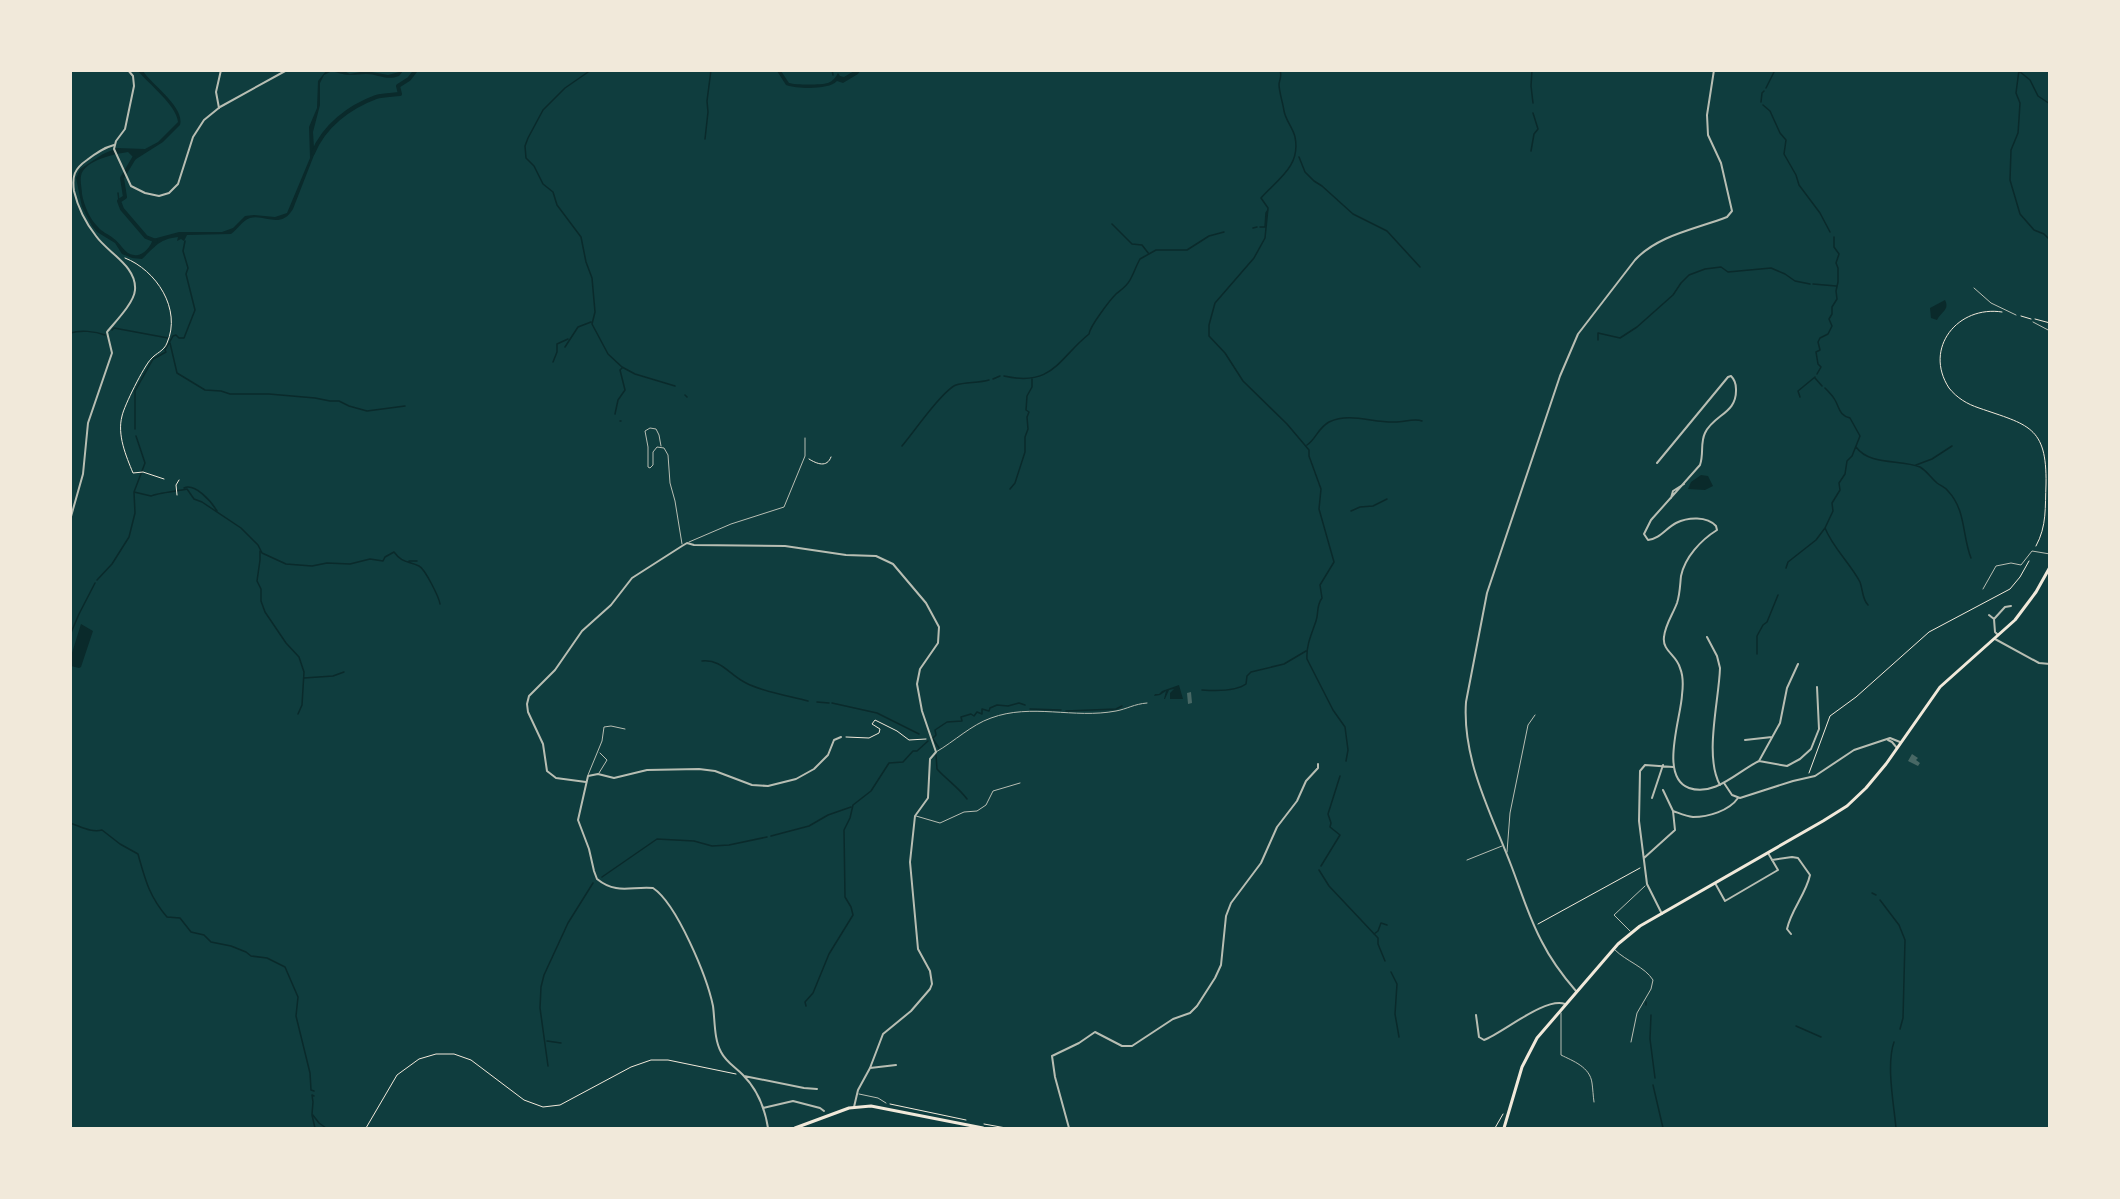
<svg xmlns="http://www.w3.org/2000/svg" width="2120" height="1199" font-family="'Source Sans 3',sans-serif">
<style>
.water{fill:#0a2a2b}
.lines{fill:none;stroke-linecap:round;stroke-linejoin:round}
.stream{stroke:#0a2a2b;stroke-width:1.5}
.canal{stroke:#0a2a2b;stroke-width:4}
.building{fill:#486865}
.path{stroke:#f1e9da;stroke-width:1}
.service{stroke:#b8beb3;stroke-width:1}
.minor{stroke:#b8beb3;stroke-width:2}
.tertiary{stroke:#b8beb3;stroke-width:2}
.secondary{stroke:#f1e9da;stroke-width:3}
</style>
<rect width="100%" height="100%" fill="#0f3d3e"/>
<path class="water" d="M138 71H143C152 85 185 107 180 125L163 142 133 161 132 159 133 157 128 152C115 154 84 160 81 176 80 182 82 189 82 194 84 206 90 219 98 227 102 232 108 234 113 238 121 243 124 254 134 255 143 257 151 246 153 239L179 232H222L233 228 245 216 254 215 275 217 287 213 310 158 309 127 317 108 318 81 326 71H344L350 74 366 71 388 75 403 71 399 76C386 81 378 74 366 74 351 75 346 76 332 71L324 75 320 83V105L313 132 314 148 316 150 293 209C280 230 266 214 250 218 242 221 238 229 231 234L187 235 184 241 181 239 177 241 178 237C159 239 155 247 142 259L132 258 122 254 115 243 97 232 92 226 82 207 76 178 80 169 103 154 117 148 145 149 158 142 178 122C177 106 149 84 138 71Z
M777 71H781L789 83C796 85 821 85 828 83 833 81 836 77 838 73L840 76 844 77 854 71H860L858 74 843 83 837 81C829 90 798 89 786 85Z
M1945 300C1950 310 1941 312 1937 320L1931 318 1930 308Z
M1701 475 1708 476 1713 486 1705 490 1688 489 1691 482Z
M81 624 93 631 81 667 79 668 71 666V656Z
M1179 685 1183 699H1170V693L1174 689 1169 690 1165 699H1164L1166 691 1160 695 1154 696 1155 694H1159L1162 691Z"/>
<g class="lines">
<path class="stream" d="M591 70 565 88 543 110 528 138 525 146 526 158 534 166 543 184 553 192 557 205 581 237 586 262 592 278 595 312 592 324 608 354 622 367 635 374 675 386
M832 70 833 75
M1280 70C1282 76 1280 78 1279 84 1279 92 1283 103 1284 111 1286 121 1293 128 1295 137 1301 166 1278 179 1261 198L1268 208 1265 238 1254 258 1215 303 1209 325V336L1225 353 1243 381 1287 424 1309 450V456L1321 489 1319 509 1334 562 1320 585 1322 598C1316 606 1319 612 1316 621 1312 633 1306 645 1307 659L1333 710 1345 727 1348 750 1346 761
M1532 70 1531 86 1533 103
M2019 70 2016 93 2020 103 2019 119 2018 133 2011 150 2010 180 2020 214 2034 230 2044 234 2050 240
M2019 71 2030 80 2038 96 2050 104
M1766 88 1775 70
M1761 102 1762 93 1764 91
M1763 105 1770 111 1780 133 1786 140 1784 154 1796 175 1799 185 1820 213 1830 232
M705 139 708 112 707 101 711 70
M1531 151 1534 134 1538 129 1533 113
M1299 157 1305 172 1314 181 1322 186 1353 214 1387 231 1420 267
M70 176 72 177
M118 193 119 201
M1112 224 1132 244 1142 245 1149 254
M1260 227H1265L1266 213 1268 210
M1253 228 1257 227
M1813 284 1836 286
M112 330 114 328 168 338
M70 333C80 330 95 331 105 335
M1598 340V333L1620 338 1637 327 1673 295 1681 283 1689 275 1705 269 1721 267 1728 272 1771 268 1785 274 1795 281 1810 284
M170 343 177 373 205 390 221 391 230 394H269L315 398 330 401H339L349 406 367 411 405 406
M565 347 578 327 591 322
M553 362 557 352V344L568 339
M1817 374 1821 367 1818 364 1816 352 1820 350 1818 342 1820 338 1828 334 1832 326 1829 319 1832 314V307L1837 299 1836 291 1838 282V268L1836 263 1839 254 1834 247V237
M1004 376C1053 387 1058 359 1089 334 1090 326 1110 300 1116 294 1121 290 1127 286 1130 280 1134 273 1136 266 1140 259L1156 250H1187L1209 236 1224 232
M1815 378 1822 386
M993 379 1000 376
M685 395 687 397
M1800 397 1798 391 1815 377
M615 414 618 400 625 390 620 370 622 368
M620 421H621
M135 429V391L153 359 166 352 165 350 173 336 176 335 179 338H184L195 310 186 274 188 268 183 251 185 241
M1307 445C1316 439 1318 428 1329 422 1350 412 1373 423 1395 422 1404 422 1415 418 1422 421
M902 446C913 433 943 390 956 385 965 382 979 383 989 380
M1856 447C1870 466 1900 459 1920 467 1927 471 1930 477 1937 483 1941 486 1945 487 1948 491 1966 510 1962 535 1971 558
M1916 465 1932 459 1952 446
M184 488C195 483 211 501 217 511
M1010 489 1015 483 1025 452V437L1028 429 1027 417 1029 412 1026 410 1027 396 1032 387V379
M134 492 151 496C157 493 178 491 187 489L194 499 202 502 241 528 258 545 262 553 286 564 312 566 327 563 350 564 370 559 383 561 385 557 394 552C402 563 408 561 419 566 425 569 439 597 440 604
M1351 511 1360 507 1373 506 1387 499
M1825 528C1833 548 1850 563 1860 582 1863 590 1862 599 1868 605
M260 551V560L257 581 261 589V601L265 612 286 643 299 657 304 672 302 705 298 714
M409 561H417
M1786 568 1788 562 1816 540 1825 528 1833 511 1832 503 1840 490 1839 483 1845 474 1847 461 1852 456 1860 436 1850 418C1839 415 1840 409 1835 400 1833 396 1828 391 1825 388
M97 580 112 564 129 537 135 513 134 492 145 463 136 436
M70 635 79 614 95 583
M1757 654V636L1763 625 1767 622 1778 595
M702 661C722 659 729 675 746 683 763 692 789 696 808 701
M304 678 333 676 344 672
M1202 690C1215 691 1235 692 1246 684L1247 676 1251 672 1284 664 1306 651
M817 702 829 703
M832 703 877 713 919 734
M1030 709 1061 710
M1066 711 1116 709 1122 706
M932 739 936 735 935 730 947 722 962 721 961 717 971 714 974 716 977 712 982 714V709L989 711 990 708 997 705 1008 706 1019 703 1025 705
M933 739 939 748
M936 755 937 769C947 780 958 787 967 799
M70 823C80 826 91 833 102 830L120 844 138 854C145 879 149 896 167 917L180 918 191 932 204 935 211 942 231 946 246 952 251 956 267 958 285 967 298 997 296 1016 310 1073 311 1090 314 1091
M771 836 809 826 828 815 851 807
M1321 866 1340 835 1330 827 1331 823 1328 814 1340 776
M1319 870 1329 886 1378 938V944L1385 961
M602 877 657 839 694 841 712 846 729 845 767 837
M1872 893 1876 895
M1880 900 1899 925 1905 940 1903 1018 1900 1029
M1374 934 1378 931 1381 923 1387 925
M1391 972 1397 984 1395 1014 1399 1037
M1646 1005V1002
M806 1006 805 1002 813 993 829 954 853 915 851 907 845 897 844 830 850 818 853 805 871 791 889 763 903 762 913 751H917L928 741
M1651 1015 1650 1039 1655 1078
M1796 1026 1821 1037
M547 1041 561 1043
M1894 1042C1886 1065 1894 1105 1896 1128
M548 1066 540 1008 541 987 544 975 568 923 593 883
M1653 1085 1663 1128
M314 1096 312 1095 313 1102 312 1114 319 1123 326 1128
M312 1115 315 1128"/>
<path class="canal" d="M313 153C324 126 349 107 376 97 384 95 392 95 400 94L398 86 409 79 416 70
M134 158 122 178 125 197 119 201 122 209 146 237 156 241"/>
</g>
<path class="building" d="M1191 692 1192 703 1188 704 1187 693Z
M1912 754 1918 758 1916 760 1920 763 1918 766 1908 761Z"/>
<g class="lines">
<path class="path" d="M125 258C156 270 182 309 167 343 164 351 156 353 151 359 144 366 124 406 122 416 117 435 126 456 133 473L143 472 164 479
M2002 312C1958 305 1923 348 1949 388 1957 398 1967 404 1979 408 2028 425 2047 426 2046 484 2045 507 2047 526 2036 546
M2021 316 2031 319
M2035 319 2050 323
M809 459C817 464 827 468 831 457
M177 495 176 485 179 480
M846 737 869 738 879 733 880 729 872 724 875 720 897 731 909 740 926 739
M1809 773 1830 716 1856 697 1929 632 2010 589 2020 577 2029 561
M1538 924 1640 868
M890 1104 966 1120
M984 1124 1006 1128
M366 1128 397 1075 419 1059 436 1054H454L471 1060 524 1100 543 1107 560 1105 631 1067 651 1060H668L736 1074
M1495 1128 1503 1114"/>
<path class="service" d="M1974 288 1991 303 2016 315
M2033 322 2050 331
M661 446 659 435 656 429 650 428 645 431 648 447V467L650 468 653 465V452L657 447 664 448 668 455 670 483 675 501 682 544
M689 542 731 524 784 507 805 456V438
M1983 589 1996 566 2011 563 2021 565 2032 551 2050 554
M936 752C955 741 971 725 991 718 1031 703 1074 719 1116 711 1127 709 1134 704 1147 703
M599 773 607 760 600 753
M588 775 602 741 604 727 611 726 625 729
M916 816 940 823 964 812 977 811 986 805 993 791 1020 783
M1507 852 1510 813 1528 725 1535 715
M1467 860 1502 846
M1630 931 1614 915 1645 886
M1615 950C1626 961 1645 967 1653 980L1651 989 1637 1013 1631 1042
M1561 1013V1055C1573 1061 1590 1067 1592 1083 1593 1090 1593 1095 1594 1102
M859 1094 878 1098 886 1103"/>
<path class="minor" d="M729 70H735
M219 108 216 92 221 70
M1657 463 1728 377 1731 376C1735 380 1736 383 1736 389 1737 414 1714 414 1705 433 1700 443 1704 454 1700 465L1651 520 1644 534 1648 540C1660 539 1666 528 1676 523 1688 517 1707 516 1716 526L1717 530C1701 540 1685 557 1681 576 1680 585 1680 594 1677 603 1673 614 1665 625 1664 637 1662 651 1677 655 1680 668 1683 675 1683 687 1682 695 1681 718 1659 777 1689 788 1715 797 1738 771 1759 761L1787 766 1800 759 1811 749 1819 729 1817 687
M1671 498 1673 491 1684 484
M70 520 83 474 88 423 112 353 107 332C115 322 134 303 135 290 137 266 108 253 96 236 85 222 78 208 74 191 72 176 74 169 87 160 96 153 103 148 114 145
M1989 615 1994 619 1995 632 1998 635
M1994 619 2005 607 2011 606
M1707 637 1717 656 1720 668C1719 701 1704 756 1720 785
M1995 639 2039 663 2050 664
M1745 740 1772 737
M1888 740 1892 742 1897 748
M1759 761 1780 723 1787 688 1798 664
M586 782 556 778 547 771 543 744 528 712 527 704 529 696 555 670 582 631 611 605 632 578 682 546 687 543 694 545 785 546 846 555 876 556 893 564 926 603 939 627 938 643 920 669 917 684 922 711 936 752 930 759 928 798 915 816 910 862 918 949 930 971 932 984 930 989 911 1011 883 1034 870 1068 858 1090 854 1107
M1724 783 1732 795 1740 798 1793 781 1815 776 1854 750 1890 738 1900 742
M1652 798 1663 765
M1673 811C1679 813 1686 816 1693 817 1708 817 1729 811 1738 798
M1644 858 1675 830 1673 811 1663 790
M1772 860 1792 857 1798 858 1810 875C1806 894 1791 910 1787 929L1791 934
M1715 883 1725 901 1778 870 1768 853
M1662 914 1647 884 1639 821 1640 771 1645 765 1673 767
M1576 991C1563 976 1551 960 1542 942 1529 918 1521 891 1511 865 1491 813 1462 760 1466 702L1487 593 1560 376 1578 334 1635 260C1658 235 1696 229 1727 217L1732 211 1721 163 1708 135 1707 115 1714 70
M1476 1015 1479 1037 1484 1040C1504 1032 1545 997 1565 1004
M870 1068 896 1065
M744 1076 804 1088 817 1089
M763 1108 793 1101 820 1108 824 1111
M768 1128C765 1109 757 1089 743 1075 735 1067 726 1062 721 1052 714 1039 715 1021 713 1006 707 977 677 904 653 888 631 886 617 895 597 879L594 871 589 849 578 820 588 776 598 774 614 778 647 770 699 769 715 771 752 785 768 786 796 779 814 769 828 755 834 740 841 737
M1069 1128 1055 1077 1052 1056 1079 1043 1095 1032 1122 1046H1132L1173 1019 1190 1013 1197 1006 1215 978 1221 965 1226 916 1231 903 1261 863 1277 827 1297 801 1306 781 1318 768V764"/>
<path class="tertiary" d="M128 70 133 76 134 86 125 129 116 141 114 149 131 186 145 193 159 196 169 193 178 184 193 137 204 120 220 107 287 70"/>
<path class="secondary" d="M795 1128 849 1108 871 1106 983 1128
M1504 1128 1522 1067 1537 1038 1618 944 1640 926 1823 821 1847 806 1866 788 1886 764 1940 687 2015 620 2036 592 2050 567"/>
</g>
<rect width="2120" height="1199" fill="none" stroke="#f1e9da" stroke-width="144"/>
</svg>
